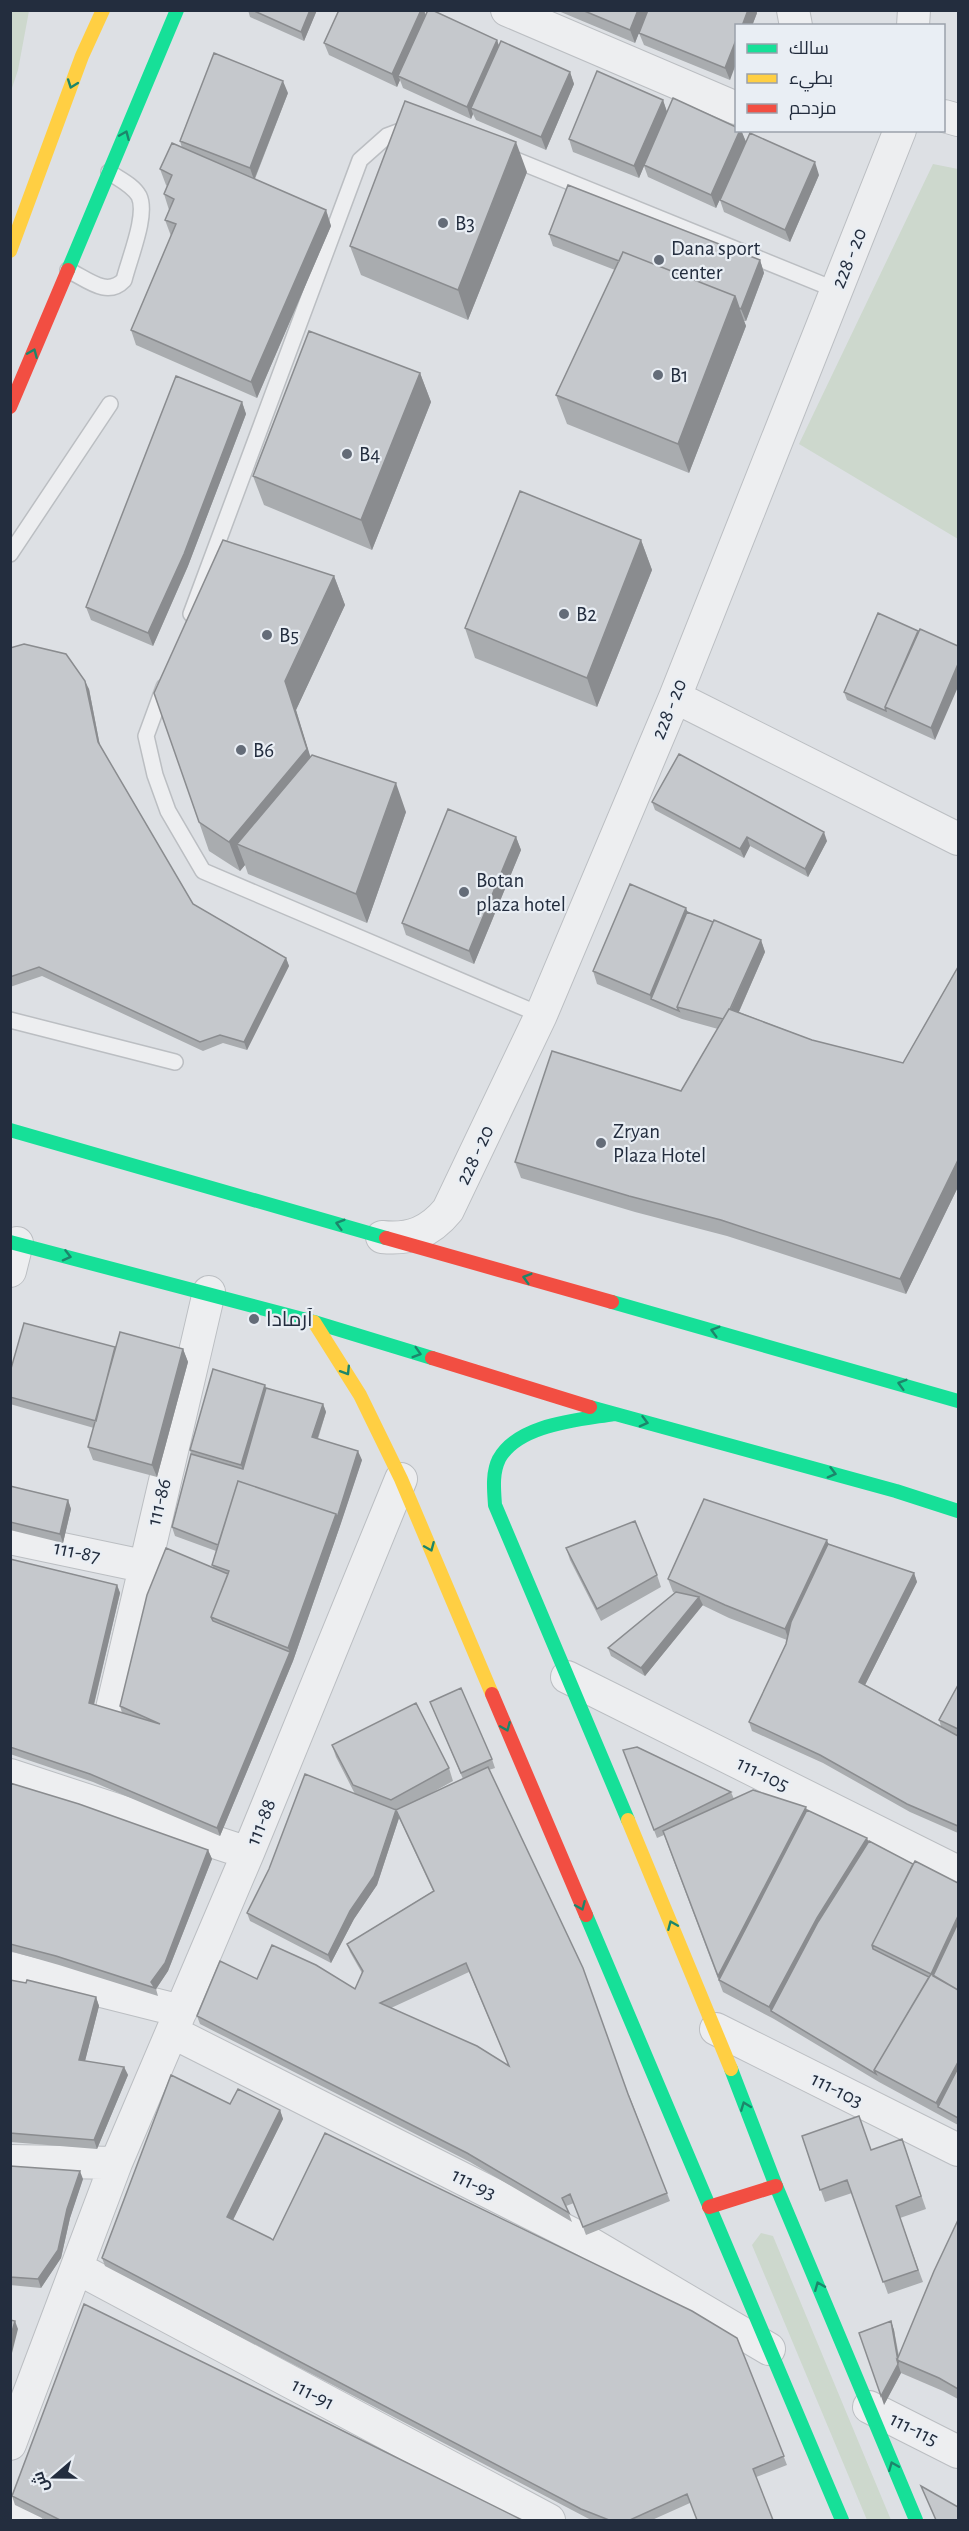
<svg xmlns="http://www.w3.org/2000/svg" width="969" height="2531" font-family="'Alegreya Sans',Cairo,sans-serif">
<style>
.green{fill:#cdd8cd}
.lines{fill:none;stroke-linecap:round;stroke-linejoin:round}
.lane-casing{stroke:#bbbec2;stroke-width:18}
.street-casing{stroke:#bbbec2;stroke-width:34}
.lane{stroke:#edeef0;stroke-width:15}
.street{stroke:#edeef0;stroke-width:32}
.fast{stroke:#16e098;stroke-width:14}
.slow{stroke:#ffcf43;stroke-width:14}
.jam{stroke:#f24e42;stroke-width:14}
.wall{fill:#a9acaf;fill-rule:evenodd}
.shaded-wall{fill:#8a8c8f}
.building{fill:#c5c8cc;stroke:#8a8c8f;stroke-width:1.5;fill-rule:evenodd}
.oneway{stroke:#1c866b}
.poi-dot{fill:#646c78;stroke:#e9eef4;stroke-width:2}
.labels{text-anchor:middle;dominant-baseline:central;stroke-width:4.5;stroke-linejoin:round;paint-order:stroke}
.poi-label{font-size:21px;fill:#232d3e;stroke:#e9eef4;text-anchor:start}
.street-label{font-size:21px;fill:#232d3e;stroke:#e9eef4}
</style>
<rect width="100%" height="100%" fill="#dde0e4"/>
<path class="green" d="M11 10 29 11 18 70 11 91Z
M933 164 958 169V539L799 444Z
M761 2233 773 2236 891 2520H867L752 2245Z"/>
<g class="lines">
<defs>
<path id="lane" d="M506 156 836 290
M68 270C87 279 107 298 124 280 129 259 148 215 139 196 133 185 119 179 109 172
M10 554 110 404
M191 614 360 160 387 136 411 127
M164 687 146 736 155 775 168 811 203 871 541 1015
M10 1020 175 1062"/>
<path id="street" d="M507 10 736 108
M793 10 796 26
M913 26 914 10
M944 116 958 120
M675 697 958 839
M382 1237C410 1240 430 1232 448 1210L541 1015 675 697 900 130
M10 1271 17 1243
M10 1538 143 1566
M567 1677 958 1872
M111 1713 209 1292
M10 1775 248 1853
M10 1968 181 2011
M716 2029 958 2150
M172 2032 586 2241 769 2349
M10 2161 116 2163
M77 2268 549 2520
M869 2407 958 2452
M10 2444 116 2163 248 1853 401 1479
M10 2512 26 2520"/>
</defs>
<use href="#lane" class="lane-casing"/>
<use href="#street" class="street-casing"/>
<use href="#lane" class="lane"/>
<use href="#street" class="street"/>
<path class="fast" d="M68 270 177 10
M10 1130 386 1238
M10 1242 314 1322 432 1358
M612 1302 958 1401
M590 1407 896 1491 958 1511
M614 1414C579 1420 518 1424 499 1459 492 1473 494 1490 495 1505L628 1820
M586 1915 842 2520
M731 2069 776 2186 916 2520"/>
<path class="slow" d="M10 251 82 56 103 10
M314 1322 360 1395 401 1479 492 1694
M628 1820 731 2069"/>
<path class="jam" d="M10 407 68 270
M386 1238 612 1302
M432 1358 590 1407
M492 1694 586 1915
M709 2207 776 2186"/>
</g>
<path class="wall" d="M248 10H317L304 41 250 17Z
M339 10H424L426 16 497 40 499 46 570 72 574 84 546 150 476 120 473 114 471 119 403 88 400 80 397 87 329 55 324 43Z
M556 10H648L635 43Z
M648 10H756L757 13 752 26H736L730 80 644 45 639 33Z
M288 93 255 179 326 210 331 226 257 398 136 345 131 330 171 236 165 220 169 210 164 194 167 186 166 185 160 169 182 148 180 141Z
M663 100 667 112 736 130H741L746 142 716 208 648 177 644 166 639 178 573 152 569 139Z
M527 172 468 320 361 275 350 246Z
M819 175 790 242 724 212 720 200Z
M549 234 760 260 764 273 746 321H744L746 326 689 473 567 424 556 395 615 270 553 246Z
M420 373 431 402 372 550 264 505 253 476Z
M242 402 246 414 188 566 153 646 91 620 86 607Z
M641 540 652 570 597 707 475 658 465 628Z
M334 576 345 605 296 710 310 757 406 812 367 923 248 874 245 865 240 871 209 851 199 822Z
M918 631 935 740 847 700 844 692Z
M10 648 89 689 100 746 193 904 286 958 289 966 247 1050 223 1043 203 1051 42 976 10 987Z
M652 802 827 841 808 877 750 846 744 858 655 810Z
M516 837 521 850 474 964 406 935 402 923Z
M687 912 713 922 761 940 765 952 739 1012 812 1040 903 1063 958 967V1187L906 1294 727 1236 635 1212 521 1178 515 1162 681 1091 718 1029 682 1019 597 984 593 971Z
M115 1347 183 1349 188 1362 157 1477 93 1460 88 1447 94 1428 10 1404V1372Z
M266 1388 323 1404 326 1412 318 1439 362 1460 340 1526 293 1661 220 1836 93 1782 10 1754V1559L117 1585 120 1593 94 1705 122 1713 120 1706 213 1567 212 1565 216 1551 175 1536 172 1527 191 1454 190 1450Z
M10 1486 68 1500 71 1509 63 1543 10 1530Z
M828 1544 914 1573 917 1582 865 1685 941 1726 939 1720 958 1685V1833L910 1812 823 1763 752 1731 749 1722 786 1644 787 1640 729 1618 702 1605 645 1676 611 1656 608 1648 675 1593 673 1592 668 1579Z
M566 1548 657 1575 661 1587 601 1621 570 1560Z
M430 1702 492 1759 495 1768 489 1770 629 2095 670 2201 586 2235 574 2203 566 2206 572 2222 470 2162 200 2024 197 2016 257 1979 355 1989 362 1973 350 1952 347 1944 433 1891 399 1818 377 1885 354 1919 331 1963 250 1921 247 1913 269 1869 355 1794 336 1757 332 1745 449 1768 453 1781 426 1796 463 1779ZM469 1972 509 2066 391 2008Z
M623 1750 731 1792 734 1799 807 1810 913 1864 958 1883V2125L879 2082 774 2019 723 1992 664 1835 657 1838Z
M10 1783 208 1850 212 1859 168 1971 156 1989 158 1996 59 1965 10 1951Z
M10 1980 96 1997 99 2006 85 2061 124 2067 128 2075 97 2149 10 2142Z
M230 2104 280 2110 283 2119 233 2220 273 2240 737 2338 787 2465 690 2503 652 2520H591L105 2266 102 2258Z
M802 2136 871 2150 902 2139 926 2209 900 2218 923 2282 888 2294 852 2193 825 2202Z
M10 2166 83 2179 70 2218 61 2258 41 2288 10 2285Z
M958 2220V2399L943 2391 901 2373 884 2405 891 2321 894 2330 899 2356Z
M12 2496 521 2520H46L15 2505Z"/>
<path class="shaded-wall" d="M310 10H317L304 41 301 32Z
M421 10H424L427 20 398 76 400 80 397 87 392 74Z
M638 10H648L635 43 630 30Z
M748 10H756L757 13 752 26H742Z
M497 40 501 52 471 108 473 114 471 119 467 107Z
M736 40V64L730 80 725 68Z
M570 72 574 84 546 150 541 137Z
M283 81 288 93 254 180 250 168Z
M663 100 667 112 639 178 634 166Z
M740 130H741L746 142 716 208 711 195Z
M516 142 527 172 468 320 458 290Z
M815 162 819 175 790 242 785 230Z
M326 210 331 226 257 398 251 382Z
M760 260 764 273 746 321 741 309Z
M735 296 746 326 689 473 678 444Z
M420 373 431 402 372 550 361 520Z
M242 402 246 414 188 566 153 646 148 633Z
M641 540 652 570 597 707 587 678Z
M334 576 345 605 296 710 317 778 237 844 245 865 240 871 229 842 285 681Z
M958 664V687L935 740 931 728Z
M85 681 89 689 101 751 98 742Z
M396 783 406 812 367 923 356 894Z
M824 832 827 841 808 877 805 869Z
M516 837 521 850 474 964 469 951Z
M747 837 750 846 744 858 740 849Z
M686 908 691 920 651 999 650 995Z
M761 940 765 952 730 1032 726 1020Z
M286 958 289 966 247 1050 244 1042Z
M958 1160V1187L906 1294 900 1279Z
M183 1349 188 1362 157 1477 152 1465Z
M265 1385 269 1397 246 1478 241 1465Z
M323 1404 326 1412 315 1446 312 1437Z
M358 1451 362 1460 340 1526 293 1661 220 1836 217 1828 290 1652 288 1648Z
M68 1500 71 1509 63 1543 60 1534Z
M827 1540 832 1553 789 1641 785 1629Z
M914 1573 917 1582 862 1691 859 1682Z
M117 1585 120 1593 92 1712 89 1703Z
M699 1597 703 1605 645 1676 641 1668Z
M806 1807 811 1823 719 1980 718 1976Z
M396 1810 399 1818 377 1885 354 1919 331 1963 328 1955Z
M867 1838 872 1850 771 2011 769 2007 817 1918Z
M208 1850 212 1859 168 1971 156 1989 151 1982Z
M958 1916V1938L938 1981 931 1974Z
M96 1997 99 2006 83 2069 79 2060Z
M958 2062V2083L938 2107 936 2103Z
M124 2067 128 2075 97 2149 94 2140Z
M280 2110 283 2119 230 2226 227 2217Z
M80 2171 83 2179 70 2218 61 2258 41 2288 38 2279 67 2209Z
M15 2321 18 2329 10 2361V2339Z
M891 2321 894 2330 899 2361H898Z
M898 2364 901 2373 884 2405 881 2396Z"/>
<path class="building" d="M252 10H310L301 32Z
M339 10H421L392 74 324 43Z
M428 10H432L497 40 467 107 398 76Z
M582 10H638L630 30Z
M648 10H748L742 26H736V40L725 68 639 33Z
M501 41 570 72 541 137 471 108Z
M214 53 283 81 250 168 180 141Z
M597 71 663 100 634 166 569 139Z
M673 98 736 127V130H740L711 195 644 165Z
M405 101 516 142 458 290 350 246Z
M750 133 815 162 785 230 720 200Z
M172 143 326 210 251 382 131 330 176 224 165 220 174 199 164 194 172 175 160 169Z
M568 185 760 260 741 309 739 308 735 296 623 252 619 261 549 234Z
M623 252 735 296 678 444 556 395Z
M309 331 420 373 361 520 253 476Z
M176 376 242 402 184 554 148 633 86 607Z
M520 491 641 540 587 678 465 628Z
M223 540 334 576 285 681 307 749 229 842 199 822 154 693Z
M878 613 918 631 885 707 886 711 844 692Z
M920 629 958 646V664L931 728 885 707Z
M24 644 66 654 85 681 98 742 193 904 286 958 244 1042 220 1035 200 1042 39 967 10 977V648Z
M679 754 824 832 805 869 747 837 740 849 652 802Z
M312 755 396 783 356 894 237 844Z
M448 809 516 837 469 951 402 923Z
M630 884 686 908 650 995 593 971Z
M687 912 713 922 677 1007 679 1011 651 999Z
M714 920 761 940 730 1009H729L723 1019 677 1007Z
M958 967V1160L900 1279 721 1220 629 1196 515 1162 552 1051 681 1091 729 1009 812 1040 903 1063Z
M24 1323 115 1347 96 1421 10 1397V1372Z
M120 1332 183 1349 152 1465 88 1447Z
M213 1369 265 1385 241 1465 190 1450Z
M266 1388 323 1404 312 1437 358 1451 337 1518 336 1514 238 1481 218 1545 172 1527 191 1454 243 1469Z
M238 1481 336 1514 288 1648 211 1617 229 1571 212 1565Z
M10 1486 68 1500 60 1534 10 1522Z
M704 1499 827 1540 785 1629 725 1605 668 1579Z
M635 1521 657 1575 597 1609 566 1548Z
M828 1544 914 1573 859 1682 958 1736V1826L907 1804 820 1755 749 1722 786 1644 791 1622Z
M166 1548 228 1574 211 1617 213 1621 290 1652 217 1828 90 1774 10 1747V1559L117 1585 89 1703 160 1724 120 1706 147 1595Z
M676 1592 699 1597 641 1668 608 1648Z
M958 1685V1729L939 1720Z
M461 1688 492 1759 461 1773 430 1702Z
M416 1703 449 1768 391 1800 353 1785 332 1745Z
M637 1747 731 1792 654 1830 623 1750Z
M488 1767 583 1968 628 2094 667 2193 583 2227 570 2194 562 2198 569 2213 467 2153 197 2016 220 1961 257 1979 272 1945 316 1965 355 1989 363 1971 347 1944 434 1891 396 1810 374 1876 350 1911 328 1955 247 1913 269 1869 305 1774 396 1810ZM466 1963 505 2056 509 2066 477 2046 380 2003Z
M10 1783 79 1804 208 1850 165 1963 151 1982 155 1988 56 1956 10 1944Z
M753 1790 806 1807 718 1976 663 1831Z
M807 1810 867 1838 817 1918 769 2007 719 1980Z
M869 1841 913 1864 872 1945 873 1949 929 1977 874 2070 876 2074 771 2011 818 1922Z
M915 1861 958 1883V1916L931 1974 872 1945Z
M958 1923V1990L933 1976Z
M931 1974 958 1990V2062L936 2103 874 2070Z
M10 1980 26 1983 27 1980 96 1997 79 2060 124 2067 94 2140 10 2133Z
M958 2068V2118L938 2107Z
M171 2075 230 2104 238 2089 280 2110 227 2217 270 2238 273 2240 325 2133 692 2311 737 2338 784 2456 753 2469 773 2520H697L687 2494 630 2520H609L581 2509 102 2258Z
M859 2116 871 2150 902 2139 921 2196 896 2206 918 2270 883 2282 847 2180 820 2190 802 2136Z
M10 2166 80 2171 67 2209 58 2250 38 2279 10 2277Z
M958 2220V2389L939 2378 897 2360 934 2271Z
M84 2304 313 2416 522 2520H60L12 2496Z
M10 2320 15 2321 10 2339Z
M891 2321 898 2361 897 2360 898 2364 881 2396 859 2333Z
M921 2486 958 2507V2520H936Z"/>
<defs><path id="oneway-chevron" d="M-2-3.5L2.5 0L-2 3.5" fill="none" stroke-width="1.6" stroke-linecap="round" stroke-linejoin="round" transform="scale(1.5)"/></defs>
<g class="oneway">
<use href="#oneway-chevron" transform="translate(72 84) rotate(110)"/>
<use href="#oneway-chevron" transform="translate(125 135) rotate(-67)"/>
<use href="#oneway-chevron" transform="translate(33 353) rotate(-67)"/>
<use href="#oneway-chevron" transform="translate(340 1224) rotate(-164)"/>
<use href="#oneway-chevron" transform="translate(67 1256) rotate(14)"/>
<use href="#oneway-chevron" transform="translate(527 1278) rotate(-164)"/>
<use href="#oneway-chevron" transform="translate(715 1331) rotate(-164)"/>
<use href="#oneway-chevron" transform="translate(417 1353) rotate(17)"/>
<use href="#oneway-chevron" transform="translate(346 1371) rotate(58)"/>
<use href="#oneway-chevron" transform="translate(902 1384) rotate(-164)"/>
<use href="#oneway-chevron" transform="translate(644 1422) rotate(15)"/>
<use href="#oneway-chevron" transform="translate(832 1473) rotate(15)"/>
<use href="#oneway-chevron" transform="translate(430 1547) rotate(67)"/>
<use href="#oneway-chevron" transform="translate(506 1727) rotate(67)"/>
<use href="#oneway-chevron" transform="translate(581 1906) rotate(67)"/>
<use href="#oneway-chevron" transform="translate(672 1925) rotate(-113)"/>
<use href="#oneway-chevron" transform="translate(745 2106) rotate(-111)"/>
<use href="#oneway-chevron" transform="translate(819 2286) rotate(-112)"/>
<use href="#oneway-chevron" transform="translate(893 2466) rotate(-112)"/>
</g>
<g class="poi-dot">
<circle cx="443" cy="223" r="6"/>
<circle cx="659" cy="260" r="6"/>
<circle cx="658" cy="375" r="6"/>
<circle cx="347" cy="454" r="6"/>
<circle cx="564" cy="614" r="6"/>
<circle cx="267" cy="635" r="6"/>
<circle cx="241" cy="750" r="6"/>
<circle cx="464" cy="892" r="6"/>
<circle cx="601" cy="1143" r="6"/>
<circle cx="254" cy="1319" r="6"/>
</g>
<g class="labels">
<g class="poi-label">
<text x="455" y="223">B3</text>
<text x="671" y="248">Dana sport<tspan x="671" dy="24">center</tspan></text>
<text x="670" y="375">B1</text>
<text x="359" y="454">B4</text>
<text x="576" y="614">B2</text>
<text x="279" y="635">B5</text>
<text x="253" y="750">B6</text>
<text x="476" y="880">Botan<tspan x="476" dy="24">plaza hotel</tspan></text>
<text x="613" y="1131">Zryan<tspan x="613" dy="24">Plaza Hotel</tspan></text>
<text x="266" y="1319">آرمادا</text>
</g>
<g class="street-label">
<text transform="translate(849 258) rotate(-68)">228 - 20</text>
<text transform="translate(669 709) rotate(-68)">228 - 20</text>
<text transform="translate(475 1155) rotate(-65)">228 - 20</text>
<text transform="translate(159 1502) rotate(-76)">111-86</text>
<text transform="translate(77 1552) rotate(12)">111-87</text>
<text transform="translate(763 1774) rotate(26)">111-105</text>
<text transform="translate(261 1822) rotate(-68)">111-88</text>
<text transform="translate(837 2090) rotate(27)">111-103</text>
<text transform="translate(474 2184) rotate(27)">111-93</text>
<text transform="translate(313 2394) rotate(28)">111-91</text>
<text transform="translate(914 2429) rotate(27)">111-115</text>
</g>
</g>
<rect width="969" height="2531" fill="none" stroke="#232d3e" stroke-width="24"/>
<rect x="735" y="24" width="210" height="108" fill="#e9eef4" stroke="#9aa1ab" stroke-width="1.5"/>
<rect x="747" y="44" width="30" height="9" fill="#16e098" stroke="#9aa1ab" stroke-width="1.5"/>
<text x="789" y="54" font-size="18" fill="#232d3e">سالك</text>
<rect x="747" y="74" width="30" height="9" fill="#ffcf43" stroke="#9aa1ab" stroke-width="1.5"/>
<text x="789" y="84" font-size="18" fill="#232d3e">بطيء</text>
<rect x="747" y="104" width="30" height="9" fill="#f24e42" stroke="#9aa1ab" stroke-width="1.5"/>
<text x="789" y="114" font-size="18" fill="#232d3e">مزدحم</text>
<g transform="translate(54 2477) rotate(250)" stroke="#e9eef4" stroke-width="4.5" paint-order="stroke">
<path d="M0-4.5L10 22L0 15L-10 22Z" fill="#232d3e"/>
<text y="-9" font-size="16" font-weight="bold" text-anchor="middle" fill="#232d3e">ش</text>
</g>
</svg>
